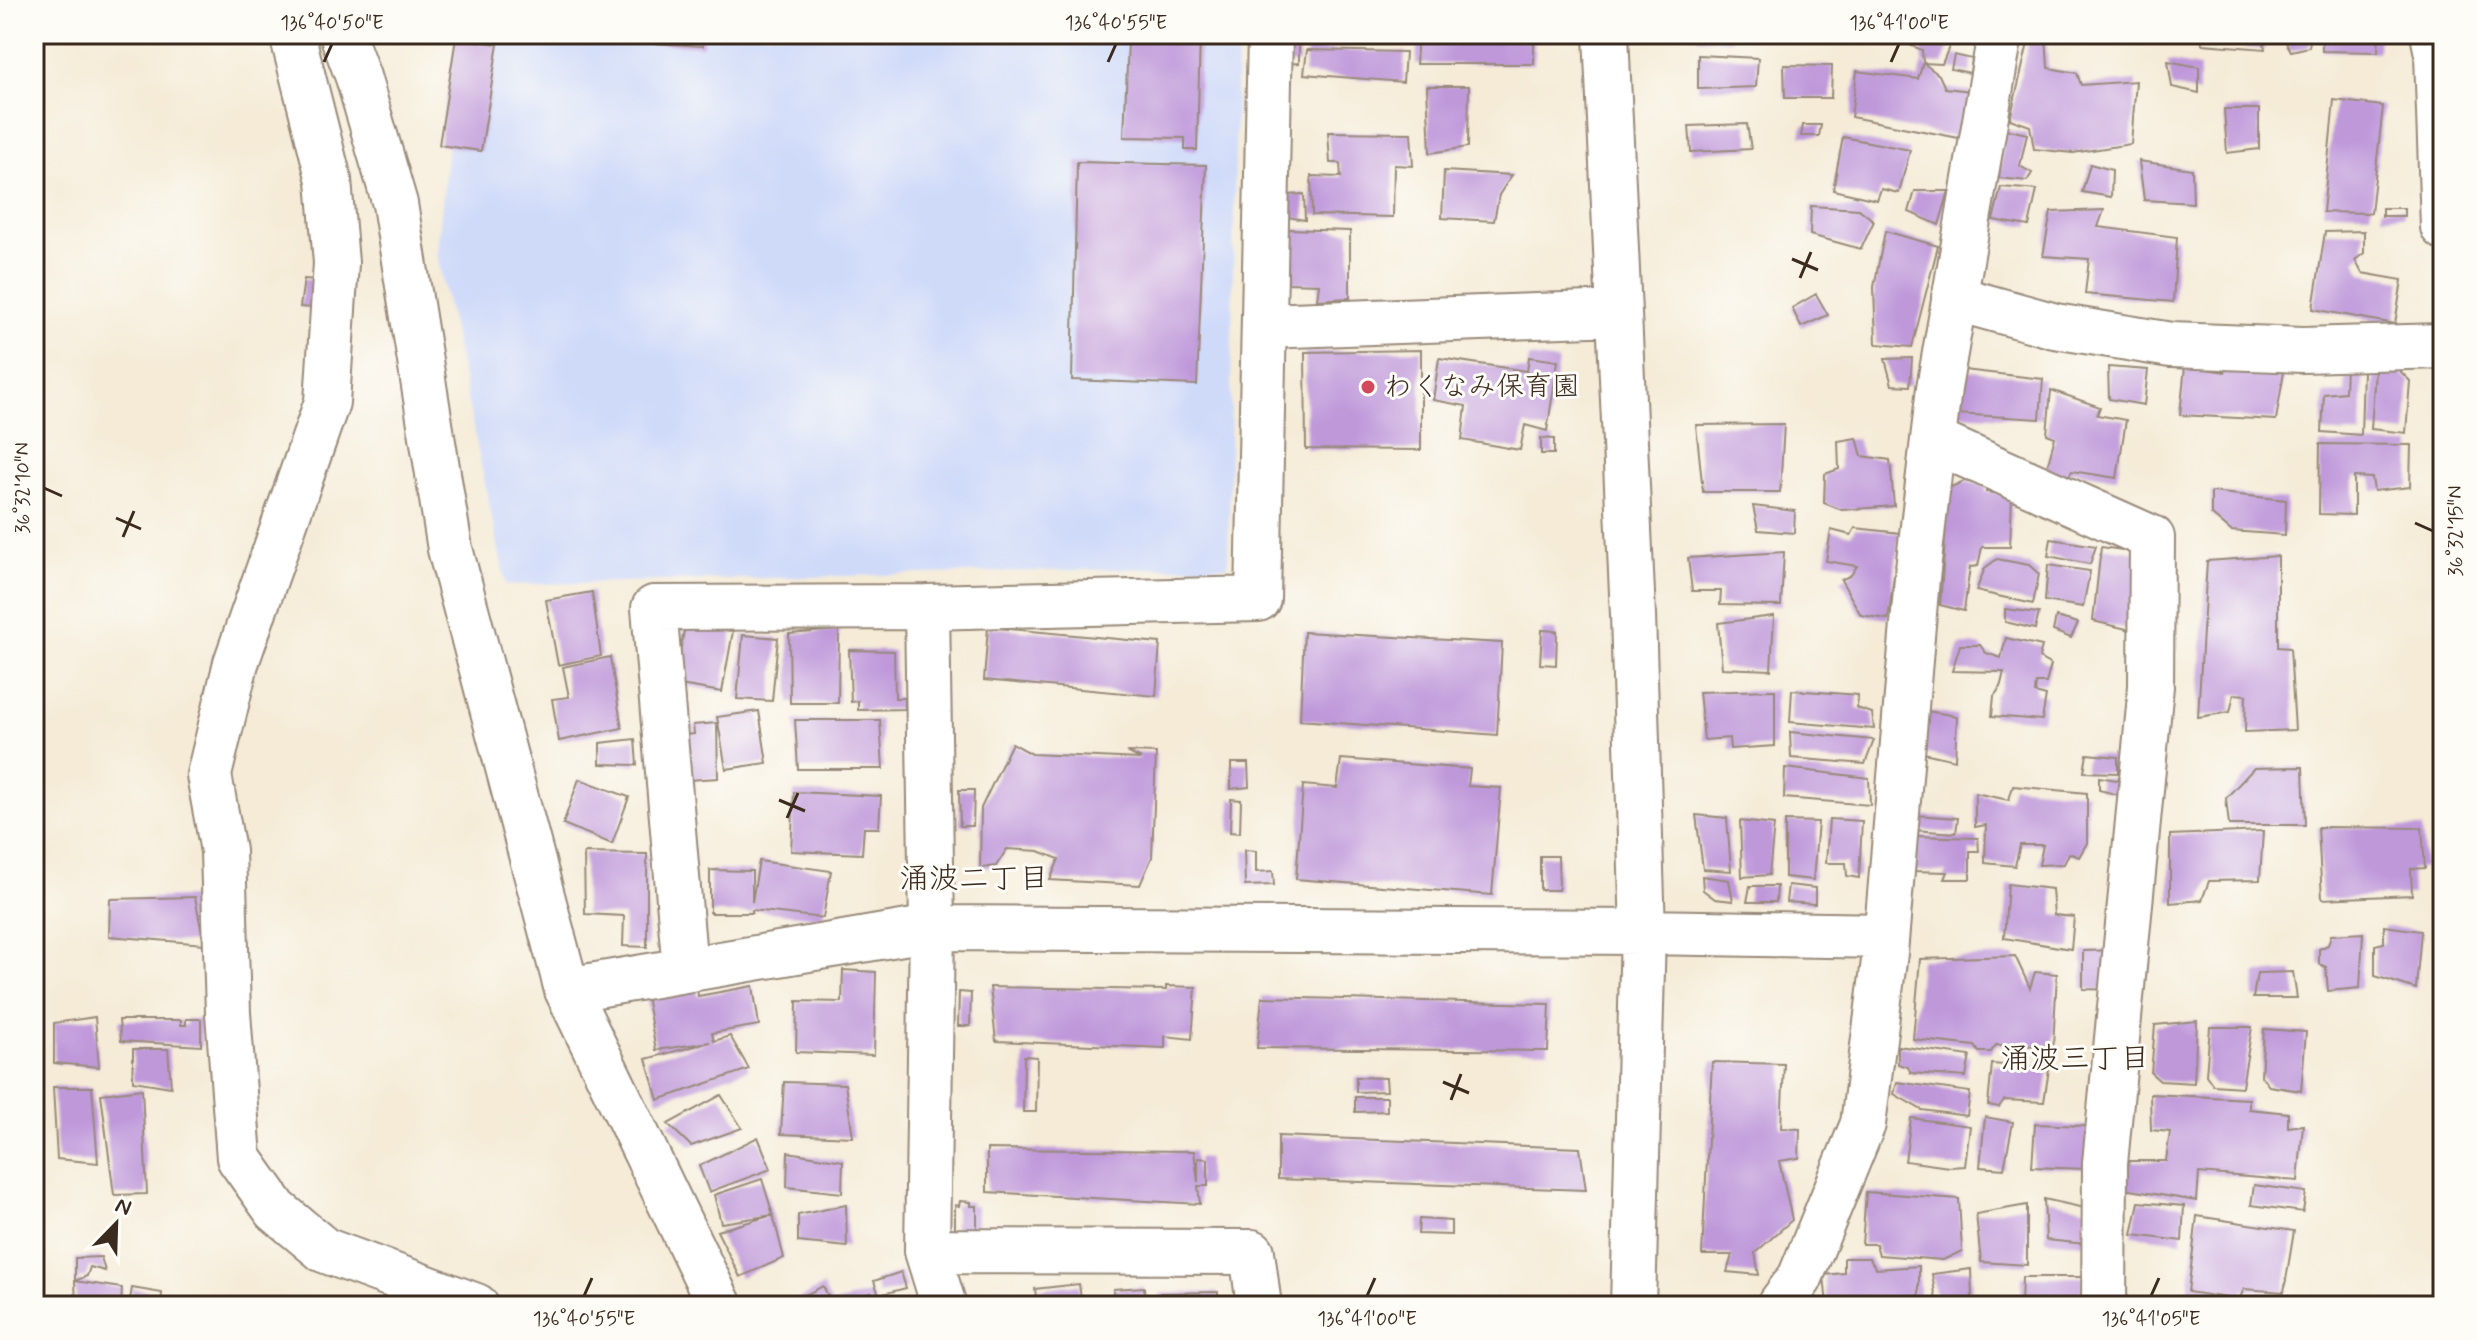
<svg xmlns="http://www.w3.org/2000/svg" width="2477" height="1340" font-family="Mynerve,'Klee One',sans-serif">
<style>
.built{fill:#cfdaf9}
.building{fill:#bf98da}
.lines{fill:none;stroke-linecap:round;stroke-linejoin:round}
.minor-casing{stroke:#988a7a;stroke-width:48}
.minor{stroke:#fff;stroke-width:44}
.ticks{fill:none;stroke:#3b2a1e;stroke-width:3}
.poi-dot{fill:#d1495b;stroke:#fdfcf7;stroke-width:3}
.labels{text-anchor:middle;dominant-baseline:central;stroke-width:6;stroke-linejoin:round;paint-order:stroke}
.poi-label{font-size:28px;fill:#3b2a1e;stroke:#fdfcf7;text-anchor:start}
.neighbourhood-label{font-size:30px;fill:#3b2a1e;stroke:#fdfcf7}
.neatline{fill:none;stroke:#3b2a1e;stroke-width:3}
.ticks-label{font-size:20px;text-anchor:middle;fill:#3b2a1e}
</style>
<rect width="100%" height="100%" fill="#fdfcf7"/>
<filter id="ink" filterUnits="userSpaceOnUse"><feTurbulence type="fractalNoise" baseFrequency=".0125" numOctaves="2"/><feDisplacementMap in="SourceGraphic" scale="16" xChannelSelector="R" yChannelSelector="G"/><feConvolveMatrix kernelMatrix="1 2 1 2 8 2 1 2 1" color-interpolation-filters="sRGB"/></filter>
<filter id="wash" filterUnits="userSpaceOnUse"><feTurbulence type="fractalNoise" baseFrequency=".006" numOctaves="4" result="noise"/><feDisplacementMap in="SourceGraphic" scale="32" xChannelSelector="R" yChannelSelector="G"/><feGaussianBlur stdDeviation="1.8" result="paint"/><feColorMatrix in="noise" values="0 0 0 0 0 0 0 0 0 0 0 0 0 0 0 0 0 1.4 0 .05"/><feComposite in="paint" operator="in"/></filter>
<g filter="url(#wash)">
<rect width="100%" height="100%" fill="#f5ebd7"/>
<path class="built" d="M459 34H1237L1228 566 506 585 437 254Z"/>
<g id="blocks">
<path class="building" d="M582 34H704L703 46 582 39Z
M983 34H1200L1197 150H1185V138L1124 137 1128 42 983 37Z
M1322 34H1396L1395 44 1321 40Z
M1418 34H1534V64H1416Z
M1697 34H1732L1731 40 1697 38Z
M1780 34H1827L1825 40 1781 37Z
M1883 34H1959L1951 42 1942 64 1923 63 1922 50Z
M2201 34H2263L2265 49 2202 44Z
M2271 34H2311L2309 47 2291 51 2283 37 2271 36Z
M2322 34H2379L2378 52 2322 51Z
M2030 35H2046L2048 68 2077 73 2081 85 2136 81 2131 144 2073 153 2034 149 2030 126 2010 119Z
M1284 37 1299 38V63L1284 64Z
M456 38 498 44 481 151 439 145Z
M1307 50 1405 52 1403 82 1304 74Z
M1698 55 1758 58 1756 87 1698 89Z
M1954 55 1972 59 1970 73 1951 69Z
M2168 61 2199 67V93L2172 87Z
M1923 63 1939 75 1945 88 1971 91 1964 139 1851 117 1857 71 1918 79Z
M1784 65 1832 66 1831 98H1785Z
M1427 86H1469L1468 147 1430 153Z
M2334 100 2383 106 2371 213 2323 212Z
M2224 109H2259V149L2227 153Z
M1747 124 1751 149 1691 152 1689 126Z
M1803 125H1821L1819 136H1801Z
M2005 129 2027 134 2020 166 2032 173 2027 181 1999 178Z
M1328 132 1411 133 1413 166 1394 165 1393 217 1312 215 1311 176 1341 177 1340 163H1330Z
M1843 137 1910 150 1899 193 1881 189 1877 200 1833 190Z
M2139 161 2192 169 2193 203 2144 200Z
M1077 162 1206 165 1197 385 1072 380Z
M2090 164 2112 170 2111 197 2082 192Z
M1444 171 1512 175 1499 195 1494 221 1442 218Z
M2001 187 2037 190 2029 226 1993 220Z
M1915 191H1949L1939 225 1909 212Z
M1304 194 1305 220 1287 217 1284 195Z
M1811 206 1859 209 1874 221 1861 249 1810 235Z
M2382 208H2404V216H2382Z
M2104 210 2098 227 2177 237 2173 302 2085 294 2089 259 2043 256 2051 212Z
M1288 229 1350 231V298L1317 300 1319 284 1288 283Z
M1885 231 1938 246 1912 347 1876 344 1874 287Z
M2364 231V253L2355 260 2362 273 2402 280 2395 324 2313 309 2325 232Z
M304 279 317 280 314 308 300 307Z
M1816 294 1828 315 1801 327 1792 308Z
M1421 350V450L1306 449 1305 352Z
M1529 357 1558 361 1547 431 1525 425 1520 450 1462 440 1466 406 1433 400 1439 358 1527 371Z
M1912 358 1910 386 1892 385 1885 359Z
M2231 359 2285 366 2276 420 2180 415 2185 366 2225 372Z
M2108 367 2148 370 2144 405 2109 399Z
M2346 367 2363 371 2361 435 2322 432 2324 394 2345 392Z
M2396 367 2410 381 2406 433 2371 429 2375 370Z
M1964 370 2043 379 2040 419 1956 414Z
M2051 390 2100 407 2097 415 2126 420 2117 478 2072 471 2065 481 2045 474 2055 437 2047 434Z
M1784 424 1780 492H1703L1696 425Z
M1541 438 1554 439V454H1541Z
M1857 438 1862 456 1890 460 1894 506 1842 510 1824 503 1825 474 1839 469 1838 441Z
M2320 444 2411 445 2410 487 2374 491 2372 478 2354 477V515L2319 514Z
M1964 481 1986 486V492L2012 495 2010 547H1982L1978 566 1970 567 1964 611 1940 605 1949 488Z
M2211 492 2286 500 2285 535 2231 531 2211 514Z
M1753 506 1795 511 1794 533 1758 530Z
M1855 528 1900 533 1888 619 1861 615 1841 580 1851 575 1857 566 1826 561 1831 530 1851 535Z
M2051 539 2096 546 2090 564 2048 556Z
M2101 547 2138 552 2135 631 2093 621Z
M1784 552 1781 606 1720 605 1721 591H1692L1688 558Z
M2278 556V647L2290 648 2295 730 2245 732 2246 695 2234 694 2230 712 2198 717 2207 561Z
M1997 559 2029 565 2039 574 2033 604 1976 591 1985 568Z
M2048 565 2090 571 2083 607 2045 601Z
M592 592 601 656 558 665 546 600Z
M2005 609 2039 613 2035 629 2005 622Z
M1774 616 1771 670 1722 668 1718 623Z
M2056 617 2078 623 2071 638 2053 631Z
M686 620 733 631 722 692 674 684Z
M988 627 1160 643 1156 696 984 680Z
M839 630 838 703H790L789 634Z
M1542 630 1557 631 1556 665 1540 664Z
M1304 632 1502 643 1497 735 1300 720Z
M743 635 778 638 772 701 737 699Z
M2006 638 2042 646 2039 658 2051 665 2046 683H2036L2035 693 2046 696 2042 720 1992 716 1994 696 2000 688 2004 672 1952 671 1960 645H1980L1986 653 2001 658Z
M849 650 894 651 895 698H905V709L858 710V701L851 702Z
M610 657 622 728 559 741 552 699 569 697 563 667Z
M1775 690V746L1730 749 1729 738 1704 740 1699 692Z
M1792 690 1858 695 1857 708 1872 713 1874 729 1790 722Z
M759 711 767 763 726 769 717 717Z
M1927 711 1957 716 1955 760 1919 752Z
M795 720H880L883 769H798Z
M717 723 718 778 688 780 685 735 694 734 693 725Z
M1790 732 1874 740 1865 764 1791 758Z
M635 739 637 765 600 764V743Z
M1012 743 1032 754 1141 759 1127 752 1156 753 1152 857 1140 885 1050 880 1059 859 1039 851 1007 849 996 866 980 868 981 808Z
M2087 754 2118 757V773L2084 772Z
M1341 759 1470 769 1468 786 1501 788 1492 895 1296 879 1303 785 1337 788Z
M1231 763H1248L1249 787 1231 789Z
M2303 767 2305 825H2229L2226 798 2254 768Z
M1785 768 1869 778 1870 805 1784 798Z
M2099 777 2129 782 2127 797 2099 790Z
M579 779 629 797 612 844 563 824Z
M2013 786 2087 793V843L2079 857 2069 853 2064 864 2039 865 2043 845H2020L2015 866 1985 863 1986 825 1975 827V793L2009 800Z
M959 790H974L973 826H960Z
M794 792 881 796 879 828H864L862 854 791 851Z
M1231 799 1241 800 1240 833 1230 832Z
M1696 815 1727 818 1731 871 1703 869Z
M1914 815 1958 818 1956 833 1913 830Z
M1829 819 1862 821 1859 878 1847 876 1846 863H1826Z
M1740 821 1774 825 1769 875 1742 877Z
M1785 821 1818 822 1813 880 1785 877Z
M2318 827 2422 828 2425 868 2411 869 2412 895 2322 899Z
M2263 831 2260 880 2209 881 2202 900 2170 903V835Z
M1913 836 1978 838 1979 851H1970V879H1944L1947 872 1912 871Z
M1244 850 1256 851V872L1273 871 1274 885 1245 886Z
M584 853 647 854V947L623 946 624 916 585 914Z
M1540 856H1558L1559 890H1540Z
M759 861 831 871 823 918 752 910V913H710V870L752 871V902Z
M1702 876 1729 880 1733 901 1715 899 1703 890Z
M2008 884 2052 889 2054 915 2074 917 2071 949 2004 938Z
M1788 885 1815 888V904L1786 902Z
M1750 886H1777L1776 902H1747Z
M195 897 204 944 109 936 110 899Z
M2384 926 2421 931 2416 989 2375 976V945L2384 943Z
M2363 933 2360 988 2328 991 2326 967 2319 964V949L2328 945 2331 935Z
M2118 950 2115 990 2083 989V951Z
M2015 956 2030 988 2035 972 2057 974 2053 1046 1996 1045 1991 1052H1979L1975 1046 1913 1039 1920 959Z
M843 970 876 972 874 1055 796 1052 797 1001 842 1002Z
M2293 972 2297 998H2253L2257 973Z
M753 986 759 1025 712 1033 714 1041 730 1036 749 1069 658 1100 646 1059 710 1042 656 1050 646 996 697 988 698 996Z
M1166 986 1196 987 1192 1039 1165 1036V1048L996 1041 990 987 1166 990Z
M959 992 971 993 970 1026H958Z
M1262 997 1550 1004 1548 1051 1257 1048Z
M95 1017 99 1067 54 1063V1023Z
M186 1019H201V1046L121 1041 119 1020H181V1025H186Z
M2197 1021 2194 1083 2160 1081 2151 1073 2155 1025Z
M2210 1027H2252L2242 1087 2213 1085 2206 1075Z
M2264 1029 2306 1032 2301 1091 2269 1086 2261 1076Z
M1898 1046 1970 1056 1966 1077 1911 1073 1908 1067 1898 1064Z
M133 1049H168L171 1087 133 1081Z
M1024 1056 1037 1057 1036 1112H1023Z
M1712 1062 1784 1064 1781 1128 1800 1129 1799 1158 1779 1161 1792 1220 1755 1253 1759 1275 1727 1272 1732 1255H1702Z
M1992 1064 2049 1069 2044 1102 2004 1100 1999 1107 1988 1105Z
M1356 1077 1386 1078 1387 1091 1356 1092Z
M784 1082 845 1084 853 1137 781 1134Z
M1897 1082 1970 1092 1967 1116 1922 1110 1894 1094Z
M53 1087H92L98 1163 57 1159Z
M142 1089 147 1194 114 1195 101 1094Z
M2150 1094 2249 1099V1109L2288 1113V1127L2303 1125 2298 1181 2199 1173 2197 1201 2124 1189 2129 1161H2166L2170 1132 2151 1130Z
M721 1095 742 1128 691 1146 668 1124Z
M1355 1097H1387V1111L1355 1112Z
M1985 1117 2013 1122 2004 1169 1980 1167Z
M1911 1118 1970 1126 1965 1166 1949 1167 1905 1161Z
M2035 1124 2085 1126 2092 1134 2087 1169 2032 1167Z
M1278 1136 1580 1148 1586 1190 1278 1179Z
M758 1137 771 1169 709 1192 699 1166Z
M987 1149 1194 1151 1198 1182V1158L1208 1159V1186H1198L1200 1204 987 1192Z
M788 1152 843 1161 842 1193 787 1187Z
M762 1179 773 1215 721 1223 714 1195Z
M2254 1185 2306 1192 2303 1212 2251 1205Z
M1866 1192 1959 1199 1962 1251 1943 1260 1879 1255 1876 1244H1862Z
M2044 1199 2089 1209 2086 1244 2046 1240Z
M960 1201 971 1202V1206H977V1233L955 1232V1205L959 1206Z
M2139 1202 2184 1206 2182 1241 2132 1235Z
M846 1205 847 1247 798 1242V1215Z
M2027 1205V1265L1981 1262 1976 1214Z
M773 1215 784 1258 740 1277 717 1231Z
M2197 1216 2294 1231 2284 1292 2244 1289 2239 1300 2188 1292Z
M1419 1219 1451 1221V1235L1418 1234Z
M101 1257 105 1271 90 1267 87 1276 75 1281V1258Z
M1844 1258H1869L1876 1269 1919 1266V1306H1827L1824 1275 1844 1273Z
M1971 1269 1972 1299 1936 1300 1932 1274Z
M901 1272 906 1288 879 1295 874 1281Z
M2022 1277H2083L2081 1298 2021 1304Z
M75 1281 122 1288 121 1306H76Z
M1079 1284 1082 1306H1037L1035 1289Z
M823 1286 832 1304 871 1293 876 1306H784Z
M1144 1287 1145 1306H1114L1113 1289Z
M132 1288 162 1293 161 1306H129Z
M1218 1292V1306H1160V1293Z"/>
</g>
</g>
<g filter="url(#ink)">
<use href="#blocks" fill-opacity="0" stroke="#988a7a" stroke-width="2"/>
<g class="lines">
<defs>
<path id="minor" d="M292 34 329 180 336 263 327 402 236 663 209 775 223 851 228 1013 239 1158 276 1210 324 1250 476 1306
M342 34 358 77 395 204 450 549 567 990 720 1306
M1606 34 1633 615 1643 932 1633 1306
M2433 34 2437 54 2443 227
M1954 298 2055 326 2171 345 2302 350 2443 346
M1264 326 1619 313
M1934 441 2152 538 2151 686 2105 1163 2104 1306
M685 970 654 608 927 607
M567 990 932 928 1643 932 1886 936
M927 1251 1252 1252 1259 1306
M944 1306 927 1251 932 928 927 607 1258 599 1270 34
M1779 1306 1800 1278 1863 1124 1885 953 1917 578 1939 388 2000 34"/>
</defs>
<use href="#minor" class="minor-casing"/>
<use href="#minor" class="minor"/>
</g>
</g>
<path class="ticks" d="M324 62 332 44M1108 62 1116 44M1891 62 1899 44M1792 259 1818 270M1800 278 1811 252M44 488 62 496M116 518 141 529M2415 523 2433 531M123 537 134 511M779 800 805 811M787 818 798 793M1443 1082 1469 1093M1451 1100 1461 1074M584 1296 592 1278M1367 1296 1375 1278M2151 1296 2159 1278"/>
<circle class="poi-dot" cx="1368" cy="387" r="8"/>
<g class="labels">
<g class="poi-label">
<text x="1384" y="387">わくなみ保育園</text>
</g>
<g class="neighbourhood-label">
<text x="974" y="879">涌波二丁目</text>
<text x="2075" y="1059">涌波三丁目</text>
</g>
</g>
<rect width="2477" height="1340" fill="none" stroke="#fdfcf7" stroke-width="88"/>
<g transform="translate(116 1224) rotate(23)" stroke="#fdfcf7" stroke-width="6" paint-order="stroke">
<path d="M0-6L14 30L0 20L-14 30Z" fill="#3b2a1e"/>
<text y="-12" font-size="22" font-weight="bold" text-anchor="middle" fill="#3b2a1e">N</text>
</g>
<rect x="44" y="44" width="2389" height="1252" class="neatline"/>
<g class="ticks-label">
<text x="332" y="29">136°40'50"E</text>
<text x="1116" y="29">136°40'55"E</text>
<text x="1899" y="29">136°41'00"E</text>
<text transform="translate(22 488) rotate(-90)" y="7">36°32'10"N</text>
<text transform="translate(2455 531) rotate(-90)" y="7">36°32'15"N</text>
<text x="584" y="1325">136°40'55"E</text>
<text x="1367" y="1325">136°41'00"E</text>
<text x="2151" y="1325">136°41'05"E</text>
</g>
</svg>
